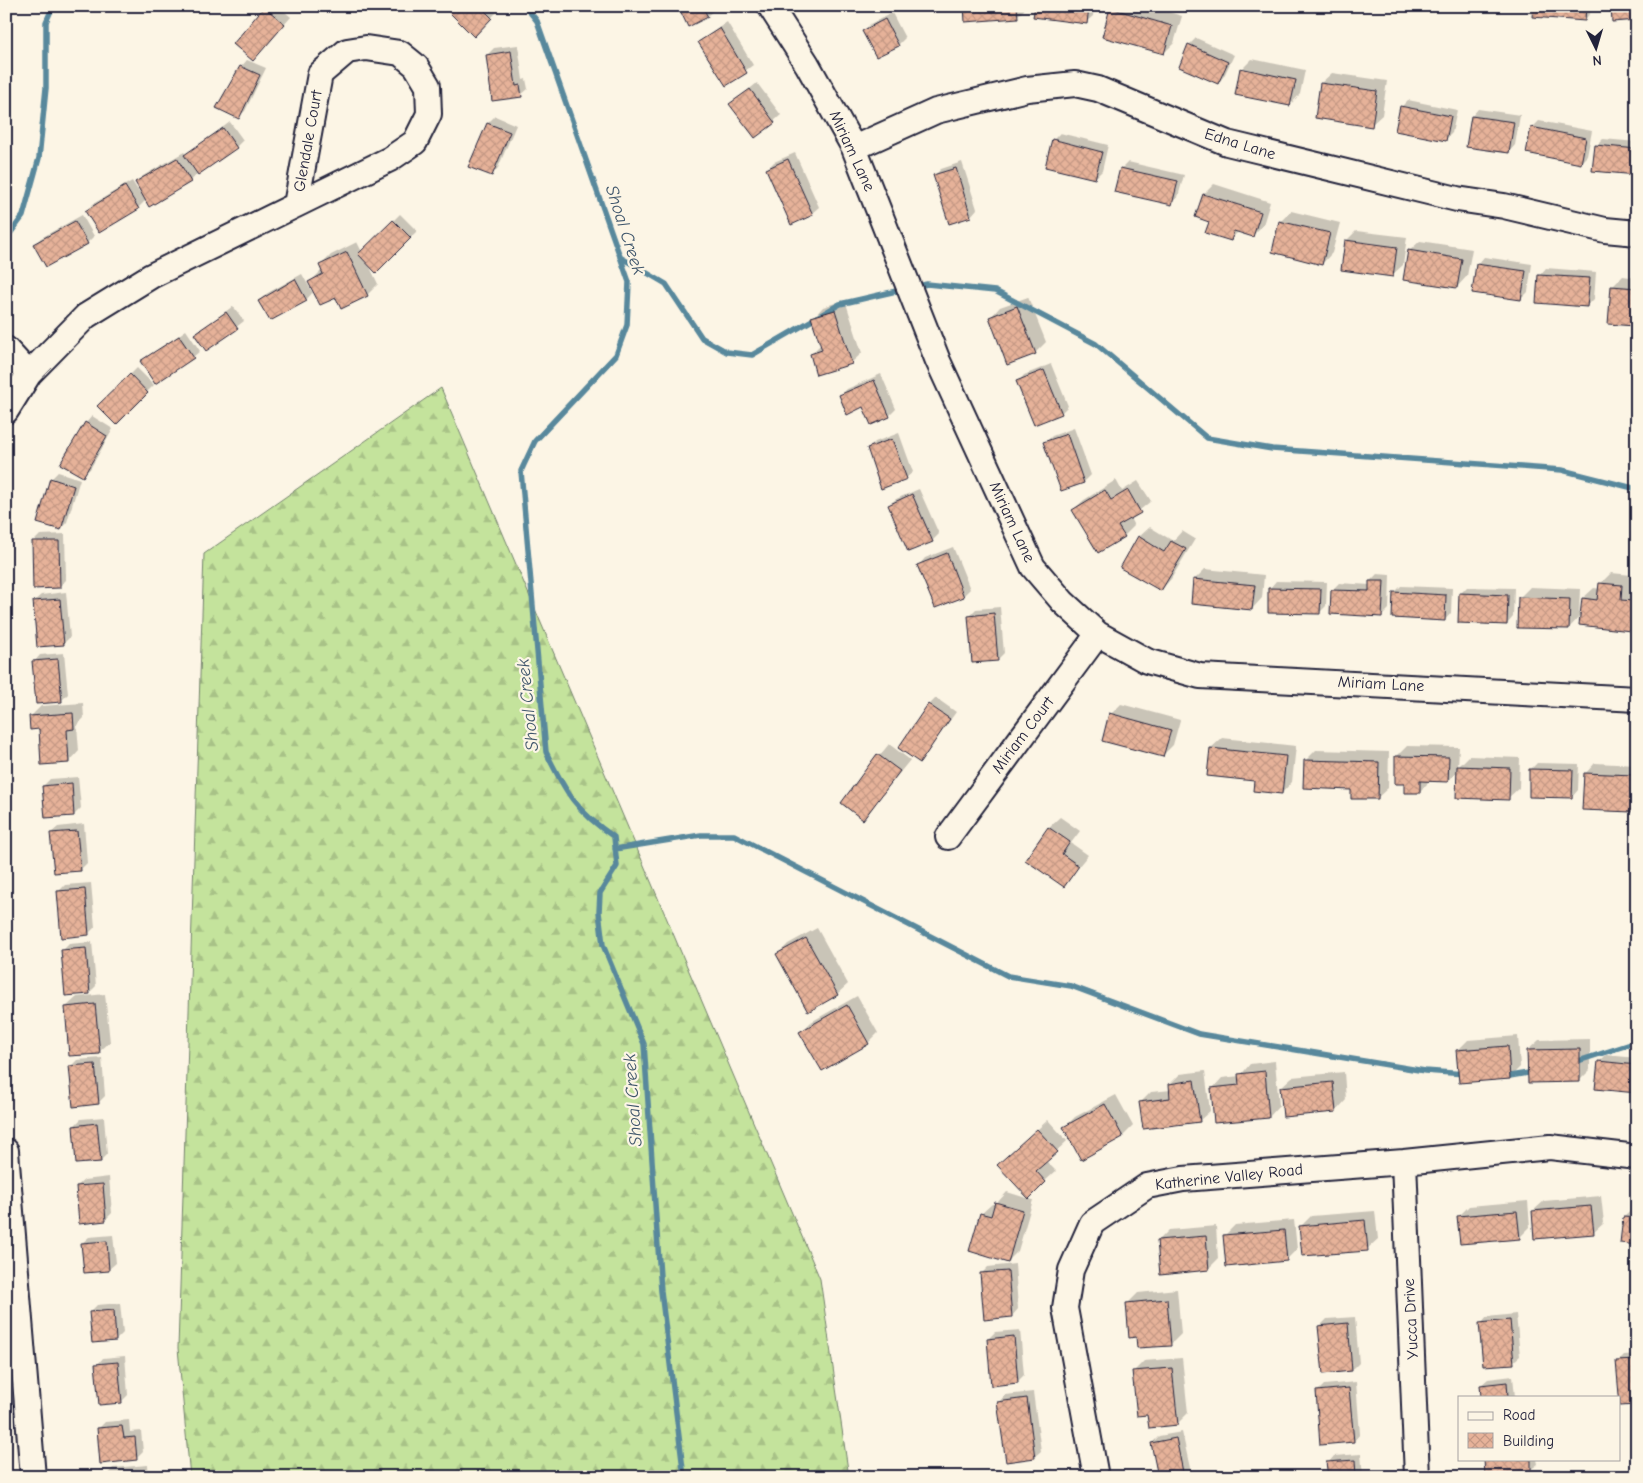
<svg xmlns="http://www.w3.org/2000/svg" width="1643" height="1483" font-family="'Comic Neue',sans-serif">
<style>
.forest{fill:url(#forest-firs);stroke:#73826c}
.shadow{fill:#0003}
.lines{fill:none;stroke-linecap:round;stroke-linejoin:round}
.stream{stroke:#59889c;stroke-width:5.5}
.building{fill:url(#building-cross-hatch);stroke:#22223b}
.minor-casing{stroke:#22223b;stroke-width:28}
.minor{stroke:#fcf5e5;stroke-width:24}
.labels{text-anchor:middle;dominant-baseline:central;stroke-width:4.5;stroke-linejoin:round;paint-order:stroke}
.street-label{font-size:16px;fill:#22223b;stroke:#fcf5e5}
.water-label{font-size:18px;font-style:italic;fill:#3e556b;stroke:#fcf5e5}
</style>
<defs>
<pattern id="forest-firs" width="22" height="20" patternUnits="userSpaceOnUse" patternTransform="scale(1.25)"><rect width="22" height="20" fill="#c4e39c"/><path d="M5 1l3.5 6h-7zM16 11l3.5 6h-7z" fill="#a8c287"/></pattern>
<pattern id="building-cross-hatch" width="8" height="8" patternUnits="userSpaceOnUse" patternTransform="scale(1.25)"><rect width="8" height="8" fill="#e6b299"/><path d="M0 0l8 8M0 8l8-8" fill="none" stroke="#c59985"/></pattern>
</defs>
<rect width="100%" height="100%" fill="#fcf5e5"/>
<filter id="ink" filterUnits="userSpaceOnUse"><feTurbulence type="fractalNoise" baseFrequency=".02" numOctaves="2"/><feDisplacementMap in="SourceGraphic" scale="10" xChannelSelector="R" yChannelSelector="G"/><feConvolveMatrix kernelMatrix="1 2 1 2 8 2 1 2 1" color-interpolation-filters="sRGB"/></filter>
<g filter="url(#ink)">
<path class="forest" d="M441 388 820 1279 849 1477H190L178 1348 204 554Z"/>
<path class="shadow" d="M266 6H278L291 17 253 60 234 44Z
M445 6H494L498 11 474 35Z
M679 6H712L714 10 707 16Z
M965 6H1024V10L1017 16Z
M1090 6H1094L1093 16 1086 22Z
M1114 6H1149L1182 16 1174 43 1164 53 1111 9Z
M1534 6H1595L1585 20Z
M892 13 905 38 898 45 864 31 870 24Z
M727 22 753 65 726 85 699 42Z
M1196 38 1234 55 1224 76 1218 83 1189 45Z
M518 45 523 80 526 79 528 89 521 95 487 55 494 48Z
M1252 59 1305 70 1300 94 1290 105 1242 69Z
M247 60 266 68 245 111 238 117 241 67Z
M1332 73 1387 81 1382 115 1371 125 1316 117 1321 83Z
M757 83 781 115 755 137 731 104Z
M1408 100 1457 110 1452 133 1445 140 1401 107Z
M1478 109 1520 115 1515 145 1509 152 1472 116Z
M495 116 516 125 498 168 491 175 470 166 488 123Z
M1539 121 1592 131 1587 156 1580 163 1532 128Z
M230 122 243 140 236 147 197 174 191 181 150 205 146 200 138 208 99 232 86 211 93 204 132 181 139 192 141 191 136 182 143 176 184 152 186 155Z
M1060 133 1108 145 1102 171 1095 178 1053 140Z
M1603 139 1637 142V174L1596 146Z
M795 153 819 207 812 213 792 223 767 169 774 162Z
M962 162 977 209 971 216 949 222 934 176 941 169Z
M1128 162 1184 175 1178 197 1171 204 1121 169Z
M1214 184 1270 202 1263 225 1252 236 1239 231 1230 240 1204 194Z
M1291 211 1340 223 1332 253 1322 264 1273 251 1281 221Z
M400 214 417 231 376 271 368 263 378 284 367 295 336 296 314 291 306 300 259 301 266 294 302 274 312 292 314 291 310 282 322 270 320 266 331 255 357 242 362 252Z
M82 215 94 236 87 243 46 265 35 244 41 238Z
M1356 231 1407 237 1403 265 1392 275 1346 241Z
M1420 241 1472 249 1467 276 1457 287 1409 251Z
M1484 257 1532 264 1528 292 1521 299 1478 264Z
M1546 268 1596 272 1594 299 1587 306 1540 275Z
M1623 276 1637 278V321L1633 325 1612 287Z
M1028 297 1046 342 1035 353 990 318 1000 307Z
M845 300 862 353 851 363 811 354 821 344 813 318 823 307Z
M233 306 244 321 207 350 196 334Z
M186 330 200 351 193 357 142 362Z
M1051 364 1068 406 1061 413 1018 382 1024 375Z
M137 368 154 385 116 423 99 406Z
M881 374 896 409 889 416 871 423 864 406 840 396 847 389Z
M92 416 113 429 90 469 83 475 86 423Z
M1074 428 1091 475 1084 482 1061 489 1045 443 1052 436Z
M899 433 913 472 906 478 868 449 875 442Z
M58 472 80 479 67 522 61 529 51 479Z
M1116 480 1122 491 1138 481 1151 501 1130 518 1134 526 1124 536 1073 510 1084 500Z
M919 489 939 534 932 541 889 505 896 499Z
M1150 527 1173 541 1182 531 1195 539 1171 579 1161 590 1139 537Z
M65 534 66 580 59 587 33 542 40 535Z
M953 547 970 589 963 596 919 565 925 558Z
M1205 569 1264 575 1262 598 1252 609 1195 579Z
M1611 573 1632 575 1631 589 1637 590V624L1630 630 1581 615 1569 628 1519 598 1530 587 1580 589 1579 613 1581 614 1583 598 1594 588 1600 589V584Z
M1377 574 1390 575 1389 609 1382 616 1332 590 1339 583 1370 585V581Z
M1276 581 1327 582 1326 606 1320 612 1270 588Z
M1401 586 1452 588 1451 613 1445 620 1394 593Z
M1467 587 1514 588 1513 617 1507 624 1460 594Z
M66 592 70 637 63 644 34 601 41 595Z
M1000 607 1004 653 997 660 969 616 976 609Z
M64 653 68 694 61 701 34 662 40 655Z
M936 698 956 712 920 762 929 705Z
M83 703 84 718 77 725 79 751 69 762 30 717 41 706Z
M1121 704 1180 720 1173 745 1163 755 1111 714Z
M1222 738 1296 746 1292 782 1282 793 1255 780 1211 748Z
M889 744 910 760 863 818 842 802Z
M1407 746 1459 747 1458 767 1469 756 1520 758 1519 788 1508 798 1459 770 1448 781H1430L1419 792 1405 783 1396 757Z
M1316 750 1389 752 1388 788 1377 798 1305 761Z
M1537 763 1579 764 1578 790 1572 797 1531 769Z
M1595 763 1637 765V806L1632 811 1585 774Z
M78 777 81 808 74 815 43 786 50 779Z
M1060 817 1080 831 1071 843 1088 855 1063 885 1027 859 1049 827Z
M84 824 87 863 80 870 51 833 58 827Z
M91 883 95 927 88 934 58 892 65 885Z
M817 928 848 984 837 994 778 954 788 944Z
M92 942 96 986 89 993 62 951 69 944Z
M105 994 110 1042 99 1052 66 1007 77 997Z
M857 996 878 1033 868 1043 801 1032 811 1022Z
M1518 1036 1520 1067 1510 1077 1460 1082 1457 1051 1468 1040Z
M1590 1039V1070L1580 1080 1528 1050 1539 1040Z
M1606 1055 1637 1058V1092L1599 1062Z
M102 1058 105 1096 98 1103 70 1067 77 1060Z
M1275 1061 1279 1106 1269 1117 1212 1089 1222 1078 1240 1076 1250 1064Z
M1205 1071 1210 1111 1199 1121 1141 1102 1151 1092 1171 1090 1170 1084 1180 1074Z
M1344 1072 1346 1100 1336 1111 1281 1087 1292 1077Z
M1116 1095 1133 1126 1123 1136 1082 1159 1065 1127 1075 1117Z
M104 1117 107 1154 100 1161 74 1126 81 1119Z
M1048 1120 1067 1141 1046 1161 1056 1171 1045 1181 1009 1155Z
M109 1177 112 1213 105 1220 77 1186 84 1180Z
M1007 1192 1033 1200 1018 1251 1008 1261 981 1214 992 1204H996Z
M1601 1196 1604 1223 1593 1233 1533 1211 1544 1201Z
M1528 1201 1530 1227 1519 1238 1458 1217 1469 1206Z
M1635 1207H1637V1244L1624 1217Z
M1375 1211 1378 1239 1367 1249 1300 1227 1311 1216Z
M1294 1220 1297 1249 1286 1260 1224 1236 1235 1225Z
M1216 1226 1218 1259 1208 1269 1158 1241 1169 1230Z
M113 1235 116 1263 109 1269 82 1243 89 1237Z
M1015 1264 1018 1309 1012 1316 981 1274 988 1267Z
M1177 1289 1181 1334 1171 1344 1137 1336 1128 1303 1138 1293Z
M120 1303 123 1333 116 1340 90 1312 97 1305Z
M1516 1314 1520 1356 1513 1362 1481 1324 1487 1317Z
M1355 1317 1359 1363 1352 1370 1320 1326 1327 1319Z
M1020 1330 1024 1375 1017 1382 988 1339 995 1332Z
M1637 1354V1403L1617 1362 1624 1355Z
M125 1356 128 1395 121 1402 97 1365 103 1358Z
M1182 1358 1188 1413 1177 1424 1149 1413 1133 1372 1144 1361Z
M1513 1376 1515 1397H1482L1481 1385 1488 1379Z
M1356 1382 1360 1434 1354 1441 1317 1392 1324 1385Z
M1033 1392 1041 1451 1034 1457 999 1402 1005 1395Z
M129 1420 130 1432 141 1431 143 1452 136 1459 99 1428 105 1422Z
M1182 1432 1192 1477H1160L1152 1443 1159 1436Z
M1361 1454 1363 1477H1329L1328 1463 1334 1456Z
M1485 1459H1537L1538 1464 1529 1471V1477H1486Z
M148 1465 149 1477H105L113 1468Z
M1049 1471V1477H1013L1017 1473Z"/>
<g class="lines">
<path class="stream" d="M525 6 537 21 629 282 627 325 616 355 535 441 521 471 546 752C566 793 576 811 614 837L617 866 600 893 599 912 603 945 644 1044 661 1291 684 1477
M6 239 23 216 39 158 46 88V22L53 6
M620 257 666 284 702 338 727 352 752 355 840 304 905 289
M914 287 927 284 995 291 1096 344 1207 438 1272 449 1562 470 1637 489
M615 849 701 835H734L1008 976 1071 986 1199 1034 1425 1071 1465 1074
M1572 1063 1637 1042
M1504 1077 1534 1072"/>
</g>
<path class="building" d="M443 6H480L492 18 474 37Z
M678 6H702L708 17 688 27Z
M964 6H1017L1018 18 965 22Z
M1035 6H1089L1087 24 1033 17Z
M1533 6H1586L1585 21 1532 17Z
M1611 6H1637V20L1612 22Z
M264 7 285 24 253 61 233 44Z
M1110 8 1172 26 1164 54 1102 37Z
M885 19 899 46 876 57 862 31Z
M720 28 747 73 726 86 698 42Z
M1188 44 1228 62 1218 84 1179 67Z
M511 51 516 86 520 85 522 97 492 101 486 55Z
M240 66 260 75 239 119 216 108Z
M1240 68 1296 80 1290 106 1235 95Z
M1320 83 1377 91 1372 127 1315 118Z
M750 89 775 123 755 138 729 104Z
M1400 106 1451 116 1446 141 1395 131Z
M1471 116 1514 122 1509 153 1466 147Z
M487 123 510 132 492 176 468 167Z
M1531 127 1586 138 1581 164 1526 153Z
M223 128 237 148 198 175 184 155Z
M1052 139 1102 152 1095 179 1045 167Z
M1595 145 1637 149V175L1592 171Z
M177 158 191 182 149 207 135 182Z
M788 159 813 215 791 225 766 169Z
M956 168 971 217 949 224 933 175Z
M1120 168 1178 181 1172 205 1114 192Z
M125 186 139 209 99 233 85 211Z
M1203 194 1261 212 1253 237 1234 231 1231 241 1205 233 1209 222 1195 217Z
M393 220 411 238 376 273 358 254Z
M75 221 88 244 46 267 33 244Z
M1279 221 1330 233 1322 265 1272 252Z
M1345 240 1397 247 1393 277 1341 270Z
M1408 250 1462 259 1457 288 1403 280Z
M347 252 368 296 341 309 336 298 320 305 308 282 323 274 319 265Z
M1476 264 1526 271 1521 300 1472 293Z
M1538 275 1590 278 1587 307 1536 303Z
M295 279 307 301 270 321 258 301Z
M1611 286 1637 288V316H1635L1634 326 1608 324Z
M1017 306 1036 354 1007 365 989 317Z
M835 310 852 364 816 375 810 354 822 350 811 317Z
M226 312 238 329 206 351 194 334Z
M179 336 194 358 155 384 140 361Z
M1044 370 1062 414 1034 425 1016 381Z
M130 374 148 393 116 425 97 406Z
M874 380 890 417 871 425 863 407 847 415 839 395Z
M85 422 107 436 83 477 60 464Z
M1067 434 1084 483 1061 491 1043 442Z
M892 439 907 479 881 489 867 448Z
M50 478 74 486 61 530 37 523Z
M1105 490 1111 500 1128 490 1141 513 1118 526 1125 537 1098 553 1072 510Z
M912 494 933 542 908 552 888 505Z
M1138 536 1164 552 1171 541 1186 549 1161 591 1120 568Z
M32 541H59L60 588 33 589Z
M947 553 964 597 935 608 917 565Z
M1193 579 1255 585 1252 610 1191 604Z
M1369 581H1384L1382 617 1330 614 1331 590 1369 591Z
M1599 583 1622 585 1621 600 1634 601 1631 631 1579 625 1582 598 1597 600Z
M1268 588 1321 589 1320 614 1268 613Z
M1393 592 1446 595 1445 621 1392 618Z
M1459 593 1508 595 1507 625 1458 623Z
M1518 597 1570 599 1569 629 1517 628Z
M60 599 64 645 37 647 33 601Z
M994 613 998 661 972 663 968 616Z
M58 659 62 702 36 704 32 661Z
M928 704 950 719 920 763 898 748Z
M73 713 74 729 67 730 69 763 41 765 39 729 30 730 29 716Z
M1109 713 1171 730 1163 757 1102 741Z
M1210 748 1286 756 1282 794 1253 791 1254 781 1207 776Z
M877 754 900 771 863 820 841 803Z
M1395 756 1449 757 1448 782 1420 781V793H1404V784H1395Z
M1304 760 1379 762 1378 799H1351V790L1303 788Z
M1457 766 1510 768 1509 800 1456 798Z
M1529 769 1573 770 1572 798 1529 797Z
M1584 773 1634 775 1632 812 1582 810Z
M72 783 74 816 45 818 42 786Z
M1048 827 1070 842 1062 854 1079 866 1064 887 1025 860Z
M77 831 81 871 54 873 50 833Z
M85 889 89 935 61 938 57 891Z
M806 938 838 995 808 1012 776 954Z
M86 948 90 994 65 996 61 950Z
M95 1004 100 1054 69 1056 65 1007Z
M847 1005 869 1044 822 1071 799 1032Z
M1508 1046 1510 1079 1459 1083 1456 1050Z
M1580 1049V1082L1528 1083 1527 1050Z
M1598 1061 1637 1065V1093L1595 1089Z
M95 1064 99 1104 73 1107 69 1066Z
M1265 1071 1269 1118 1214 1123 1211 1088 1239 1085 1238 1074Z
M1194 1080 1200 1122 1143 1129 1139 1102 1170 1098 1169 1084Z
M1333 1082 1336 1112 1283 1117 1280 1087Z
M1105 1104 1123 1137 1081 1160 1063 1127Z
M97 1123 101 1162 76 1164 73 1126Z
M1037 1129 1058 1152 1036 1171 1046 1182 1029 1199 997 1165Z
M103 1184 106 1221 79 1224 76 1186Z
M995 1202 1023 1210 1008 1263 969 1251 980 1213 991 1216Z
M1591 1206 1594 1234 1534 1239 1532 1211Z
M1517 1211 1520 1239 1460 1244 1457 1216Z
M1623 1217 1637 1218V1245L1620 1243Z
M1365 1220 1368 1251 1302 1256 1299 1226Z
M1284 1230 1287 1261 1226 1267 1223 1235Z
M1206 1236 1209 1270 1160 1275 1157 1240Z
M107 1241 109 1271 84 1273 81 1243Z
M1008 1271 1012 1317 984 1320 980 1273Z
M1167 1299 1171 1346 1137 1348 1136 1337 1129 1338 1126 1303Z
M114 1310 116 1341 92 1343 89 1312Z
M1510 1320 1514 1364 1483 1366 1479 1323Z
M1348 1323 1352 1371 1323 1374 1318 1326Z
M1014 1336 1018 1383 991 1386 987 1339Z
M1637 1360V1405L1620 1406 1616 1361Z
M118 1362 122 1403 99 1405 95 1364Z
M1172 1368 1178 1425 1149 1428 1147 1415 1137 1416 1132 1371Z
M1507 1382 1508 1397H1481L1480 1385Z
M1349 1388 1354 1442 1320 1445 1316 1391Z
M1027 1398 1035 1458 1006 1462 997 1402Z
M122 1426 124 1438 135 1437 137 1460 100 1464 97 1428Z
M1176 1438 1184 1477H1158L1151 1443Z
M1484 1459H1531V1472H1522V1477H1485Z
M1355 1460 1356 1477H1328L1326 1462Z"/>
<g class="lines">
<defs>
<path id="minor" d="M770 6 807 64 854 148 938 361 1033 567 1063 602 1098 634 1147 661 1200 676 1637 699
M854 148 936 111 1027 89 1075 84 1098 89 1227 143 1457 199 1504 206 1605 230 1637 233
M6 349 29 374
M6 411 29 374 86 316 151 276 390 159 415 142 429 114 428 86 416 66 400 53 366 48 347 51 320 74 296 205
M948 837 1098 634
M6 1151 33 1477
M1404 1162 1417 1477
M1096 1477 1065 1308 1071 1270 1092 1223 1147 1186 1183 1179 1404 1162 1550 1147 1637 1157"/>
</defs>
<use href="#minor" class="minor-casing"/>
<use href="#minor" class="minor"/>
</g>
</g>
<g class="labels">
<g class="street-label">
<text transform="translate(308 141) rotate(-80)">Glendale Court</text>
<text transform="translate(1240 144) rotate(17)">Edna Lane</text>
<text transform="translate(852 151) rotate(65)">Miriam Lane</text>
<text transform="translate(1012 522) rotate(65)">Miriam Lane</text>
<text transform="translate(1381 684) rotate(3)">Miriam Lane</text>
<text transform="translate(1023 735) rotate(-53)">Miriam Court</text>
<text transform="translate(1229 1177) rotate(-6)">Katherine Valley Road</text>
<text transform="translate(1411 1319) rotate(-93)">Yucca Drive</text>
</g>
<g class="water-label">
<text transform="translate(625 230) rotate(72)">Shoal Creek</text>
<text transform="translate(528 705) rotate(-96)">Shoal Creek</text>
<text transform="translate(633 1100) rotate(-94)">Shoal Creek</text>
</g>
</g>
<rect width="1643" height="1483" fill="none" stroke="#fcf5e5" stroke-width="25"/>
<rect x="12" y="12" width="1618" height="1458" fill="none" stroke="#22223b" stroke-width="2" filter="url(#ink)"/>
<rect x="1458" y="1396" width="162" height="65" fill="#fcf5e5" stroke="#a5a1a1"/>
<rect x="1468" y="1412" width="25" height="8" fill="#fcf5e5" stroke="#a5a1a1"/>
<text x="1503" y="1420" font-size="15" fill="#22223b">Road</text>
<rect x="1468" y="1433" width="25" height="15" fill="url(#building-cross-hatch)" stroke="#a5a1a1"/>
<text x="1503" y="1446" font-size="15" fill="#22223b">Building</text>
<g transform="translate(1596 48) rotate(175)" stroke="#fcf5e5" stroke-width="4" paint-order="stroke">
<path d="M0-4L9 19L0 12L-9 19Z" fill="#22223b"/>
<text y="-8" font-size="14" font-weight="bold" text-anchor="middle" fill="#22223b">N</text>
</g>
</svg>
